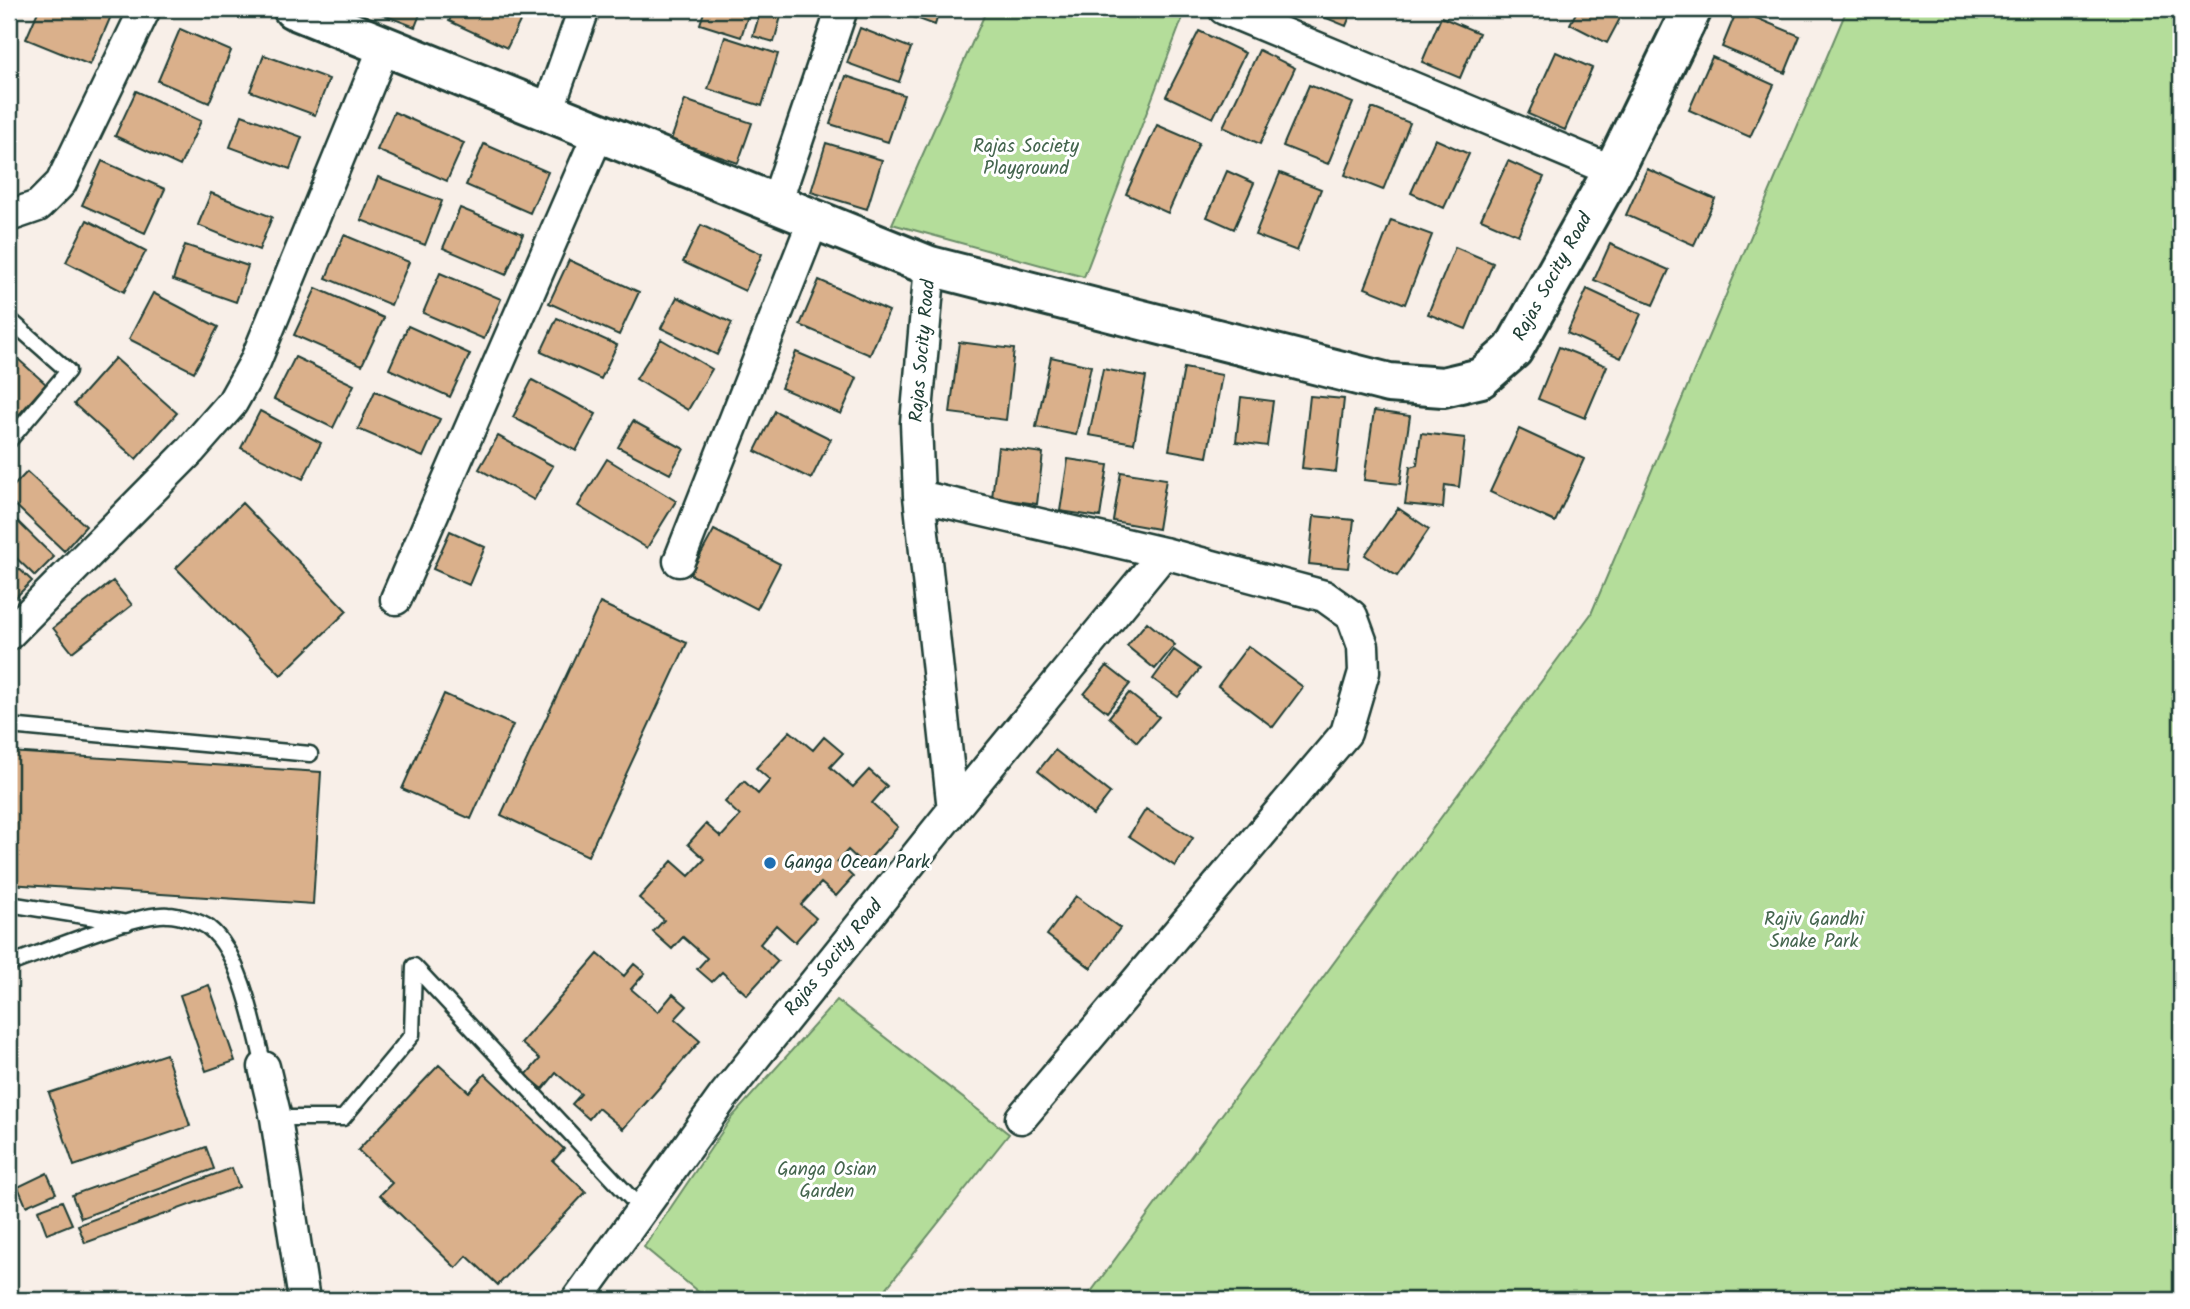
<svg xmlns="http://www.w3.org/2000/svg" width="2190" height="1309" font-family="Kalam,sans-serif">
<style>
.green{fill:#b4dd9a;stroke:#6a8d67;stroke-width:2}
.building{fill:#dab08b;stroke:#1f3d34;stroke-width:2}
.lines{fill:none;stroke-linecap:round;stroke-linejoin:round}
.lane-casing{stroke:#1f3d34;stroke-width:19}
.street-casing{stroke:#1f3d34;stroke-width:35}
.secondary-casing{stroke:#1f3d34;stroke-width:44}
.lane{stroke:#fff;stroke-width:14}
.street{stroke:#fff;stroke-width:30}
.secondary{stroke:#fff;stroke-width:38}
.poi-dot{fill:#1f6fb2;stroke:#fff;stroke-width:2.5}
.labels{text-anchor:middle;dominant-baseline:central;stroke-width:6;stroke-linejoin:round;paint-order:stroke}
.park-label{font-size:19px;fill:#44654e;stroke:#fff}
.street-label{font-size:19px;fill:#1f3d34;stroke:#fff}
.poi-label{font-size:19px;fill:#1f3d34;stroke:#fff;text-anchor:start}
</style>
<rect width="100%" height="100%" fill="#f8efe8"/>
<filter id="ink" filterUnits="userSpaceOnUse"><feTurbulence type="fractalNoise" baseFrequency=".0143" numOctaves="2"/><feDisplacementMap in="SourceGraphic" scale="14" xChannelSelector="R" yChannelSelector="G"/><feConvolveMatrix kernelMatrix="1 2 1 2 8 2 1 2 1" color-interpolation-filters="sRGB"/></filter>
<g filter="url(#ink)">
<path class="green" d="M987 9H1186L1084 277 892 224Z
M1847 9H2181V1300H1085L1591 614Z
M837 1000 1009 1134 877 1300H708L644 1247 732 1117Z"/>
<path class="building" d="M39 9H114L90 65 26 39Z
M368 9H422L415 27Z
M455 9H526L507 48 449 21Z
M705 9H750L741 37 700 24Z
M761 9H783L774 42 753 36Z
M891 9H940L935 25Z
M1322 9H1353L1346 26 1319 15Z
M1578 9H1625L1607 43 1570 24Z
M1737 10 1800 36 1785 73 1722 47Z
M1441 17 1479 33 1460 78 1422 62Z
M860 28 911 48 899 82 847 63Z
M180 29 231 51 209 103 158 81Z
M1199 31 1245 53 1213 118 1166 96Z
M725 37 778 54 762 106 708 89Z
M1259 50 1295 68 1260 144 1223 127Z
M1556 52 1592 68 1565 130 1528 114Z
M264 55 329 79 315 115 250 91Z
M1712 57 1774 85 1750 137 1689 110Z
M846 76 904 95 888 142 830 124Z
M1309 85 1353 103 1328 164 1283 146Z
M136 91 201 121 180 166 115 136Z
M685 100 752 123 738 163 671 140Z
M1372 108 1410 123 1383 190 1345 175Z
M394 112 464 143 447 181 377 150Z
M242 115 302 137 290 169 230 147Z
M1157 125 1199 143 1168 213 1126 194Z
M1435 139 1469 154 1444 208 1411 193Z
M826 143 882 160 867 209 811 192Z
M484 144 548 172 530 213 466 185Z
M102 161 165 189 145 233 82 205Z
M1508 161 1544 177 1518 235 1481 219Z
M1647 169 1715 199 1694 245 1626 215Z
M1227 171 1254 183 1234 229 1207 217Z
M1280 173 1321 189 1297 251 1255 235Z
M378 177 442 201 425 245 361 220Z
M211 193 272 217 259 250 198 225Z
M460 208 523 234 506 275 443 248Z
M87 220 146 251 124 292 66 262Z
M1391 220 1432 235 1405 304 1365 288Z
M701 225 762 254 745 291 683 262Z
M344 235 409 262 391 305 326 278Z
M1610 244 1669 270 1653 305 1594 280Z
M185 245 248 266 236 302 173 280Z
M1455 247 1493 263 1466 329 1428 314Z
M569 260 639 292 619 335 549 303Z
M440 273 501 299 484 339 423 313Z
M819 280 889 311 870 355 800 325Z
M316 288 384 318 362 365 294 335Z
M1587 289 1641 314 1621 358 1567 333Z
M153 293 218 327 194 372 129 339Z
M677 297 732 323 717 355 661 328Z
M557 318 617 345 601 379 541 352Z
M408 326 470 354 450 397 389 369Z
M661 339 712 369 688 410 636 379Z
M959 342 1014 349 1006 420 950 413Z
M1559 347 1607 366 1585 418 1538 399Z
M9 351 46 384 9 426Z
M796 352 857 378 841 414 781 388Z
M295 357 354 385 333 428 274 399Z
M1051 357 1091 366 1076 435 1036 427Z
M115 358 177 413 136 459 74 404Z
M1184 368 1222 375 1207 457 1169 450Z
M1103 369 1146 377 1134 443 1089 435Z
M532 380 596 414 576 451 513 417Z
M375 391 440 419 423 457 358 429Z
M1310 396 1344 399 1336 472 1302 468Z
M1241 397 1273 401 1267 446 1236 442Z
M260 411 321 443 303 479 241 448Z
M775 411 831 439 811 479 755 451Z
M1374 411 1410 416 1400 484 1364 480Z
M633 421 684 449 670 474 618 447Z
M1519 429 1584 459 1555 522 1490 492Z
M1421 433 1465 438 1459 487 1445 485 1443 508 1405 504 1410 467 1417 465Z
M498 436 553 466 534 500 479 469Z
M998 447 1043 453 1037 504 992 498Z
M607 459 676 501 647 548 578 506Z
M1068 459 1108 465 1100 517 1060 511Z
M27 472 86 526 64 551 9 499V491Z
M1121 472 1166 479 1158 529 1113 521Z
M242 503 347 611 281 675 176 568Z
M1398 508 1429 529 1397 576 1365 555Z
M9 513 54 557 35 576 9 551Z
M1314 516 1354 520 1348 568 1309 564Z
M714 530 780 564 757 609 690 574Z
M450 531 485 547 469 585 433 569Z
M9 559 32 581 14 599 9 594Z
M113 581 132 605 72 652 53 628Z
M600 603 687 643 588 856 501 815Z
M1147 622 1175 645 1155 669 1127 646Z
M1248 646 1303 687 1273 727 1218 686Z
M1174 650 1200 669 1178 697 1153 679Z
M1107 666 1130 684 1107 712 1084 694Z
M1129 693 1159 717 1137 742 1109 717Z
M444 694 513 725 471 819 402 789Z
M790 731 813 750 824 737 843 753 830 767 853 787 869 770 887 786 872 803 898 827 864 865 848 850 837 862 853 877 836 896 821 883 801 905 816 918 795 942 776 925 760 944 778 961 747 995 722 972 712 982 697 969 707 958 683 937 672 949 653 932 664 920 639 898 672 861 689 876 705 859 688 844 706 824 721 837 740 816 725 802 744 781 758 794 770 780 756 768Z
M1055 750 1110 793 1093 815 1038 771Z
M9 752 321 772 313 904 9 884Z
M1146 809 1193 838 1175 866 1129 836Z
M1076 896 1120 928 1091 968 1047 935Z
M598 954 624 976 634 964 645 973 631 989 658 1012 673 994 687 1006 675 1019 700 1041 623 1129 598 1108 589 1119 572 1104 581 1094 556 1073 543 1089 526 1075 540 1059 521 1043Z
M209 985 235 1061 206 1071 180 995Z
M166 1054 190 1126 74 1166 49 1093Z
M439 1065 469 1092 485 1074 564 1149 553 1161 586 1192 498 1285 467 1256 456 1268 380 1195 392 1183 358 1150Z
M206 1147 214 1169 81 1218 72 1195Z
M232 1168 239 1187 85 1243 78 1225Z
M47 1173 56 1193 26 1206 18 1187Z
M62 1201 72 1224 47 1234 38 1210Z"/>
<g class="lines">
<defs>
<path id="lane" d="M9 319 68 371 9 441
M9 726 310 754
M9 904 127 923
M9 964C43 953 138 912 168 915 178 915 202 922 209 928 241 953 255 1029 264 1067
M276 1118H343L412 1035 414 966 642 1210"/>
<path id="street" d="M1224 9 1613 171
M548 111 584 9
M776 203 842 9
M9 216 38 206 61 183 145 9
M919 496 1164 553 1324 596 1352 616 1363 646 1364 672 1346 733 1021 1118
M679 561 814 219
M396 599 599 132
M9 634 190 451 232 403 255 362 385 45
M953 810 1164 553
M264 1067 276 1118 304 1300
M577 1300 723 1097 953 810 919 496 916 423 930 266"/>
<path id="secondary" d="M293 9 930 266 1389 383 1443 387 1481 378 1513 350 1613 171 1692 9"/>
</defs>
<use href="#lane" class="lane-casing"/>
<use href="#street" class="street-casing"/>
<use href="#secondary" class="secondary-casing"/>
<use href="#lane" class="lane"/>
<use href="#street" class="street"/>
<use href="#secondary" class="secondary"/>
</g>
</g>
<circle class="poi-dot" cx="770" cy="863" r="7"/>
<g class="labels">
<g class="park-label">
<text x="1026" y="147">Rajas Society<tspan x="1026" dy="22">Playground</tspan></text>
<text x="1814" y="920">Rajiv Gandhi<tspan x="1814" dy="22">Snake Park</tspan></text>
<text x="827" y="1170">Ganga Osian<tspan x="827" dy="22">Garden</tspan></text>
</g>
<g class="street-label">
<text transform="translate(1553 277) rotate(-61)">Rajas Socity Road</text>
<text transform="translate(923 351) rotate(-85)">Rajas Socity Road</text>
<text transform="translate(834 958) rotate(-51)">Rajas Socity Road</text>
</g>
<g class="poi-label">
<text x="784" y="863">Ganga Ocean Park</text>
</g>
</g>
<rect width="2190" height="1309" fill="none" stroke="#fff" stroke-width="35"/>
<rect x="18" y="18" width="2155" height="1274" fill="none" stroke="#1f3d34" stroke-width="2.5" filter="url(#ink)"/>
</svg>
